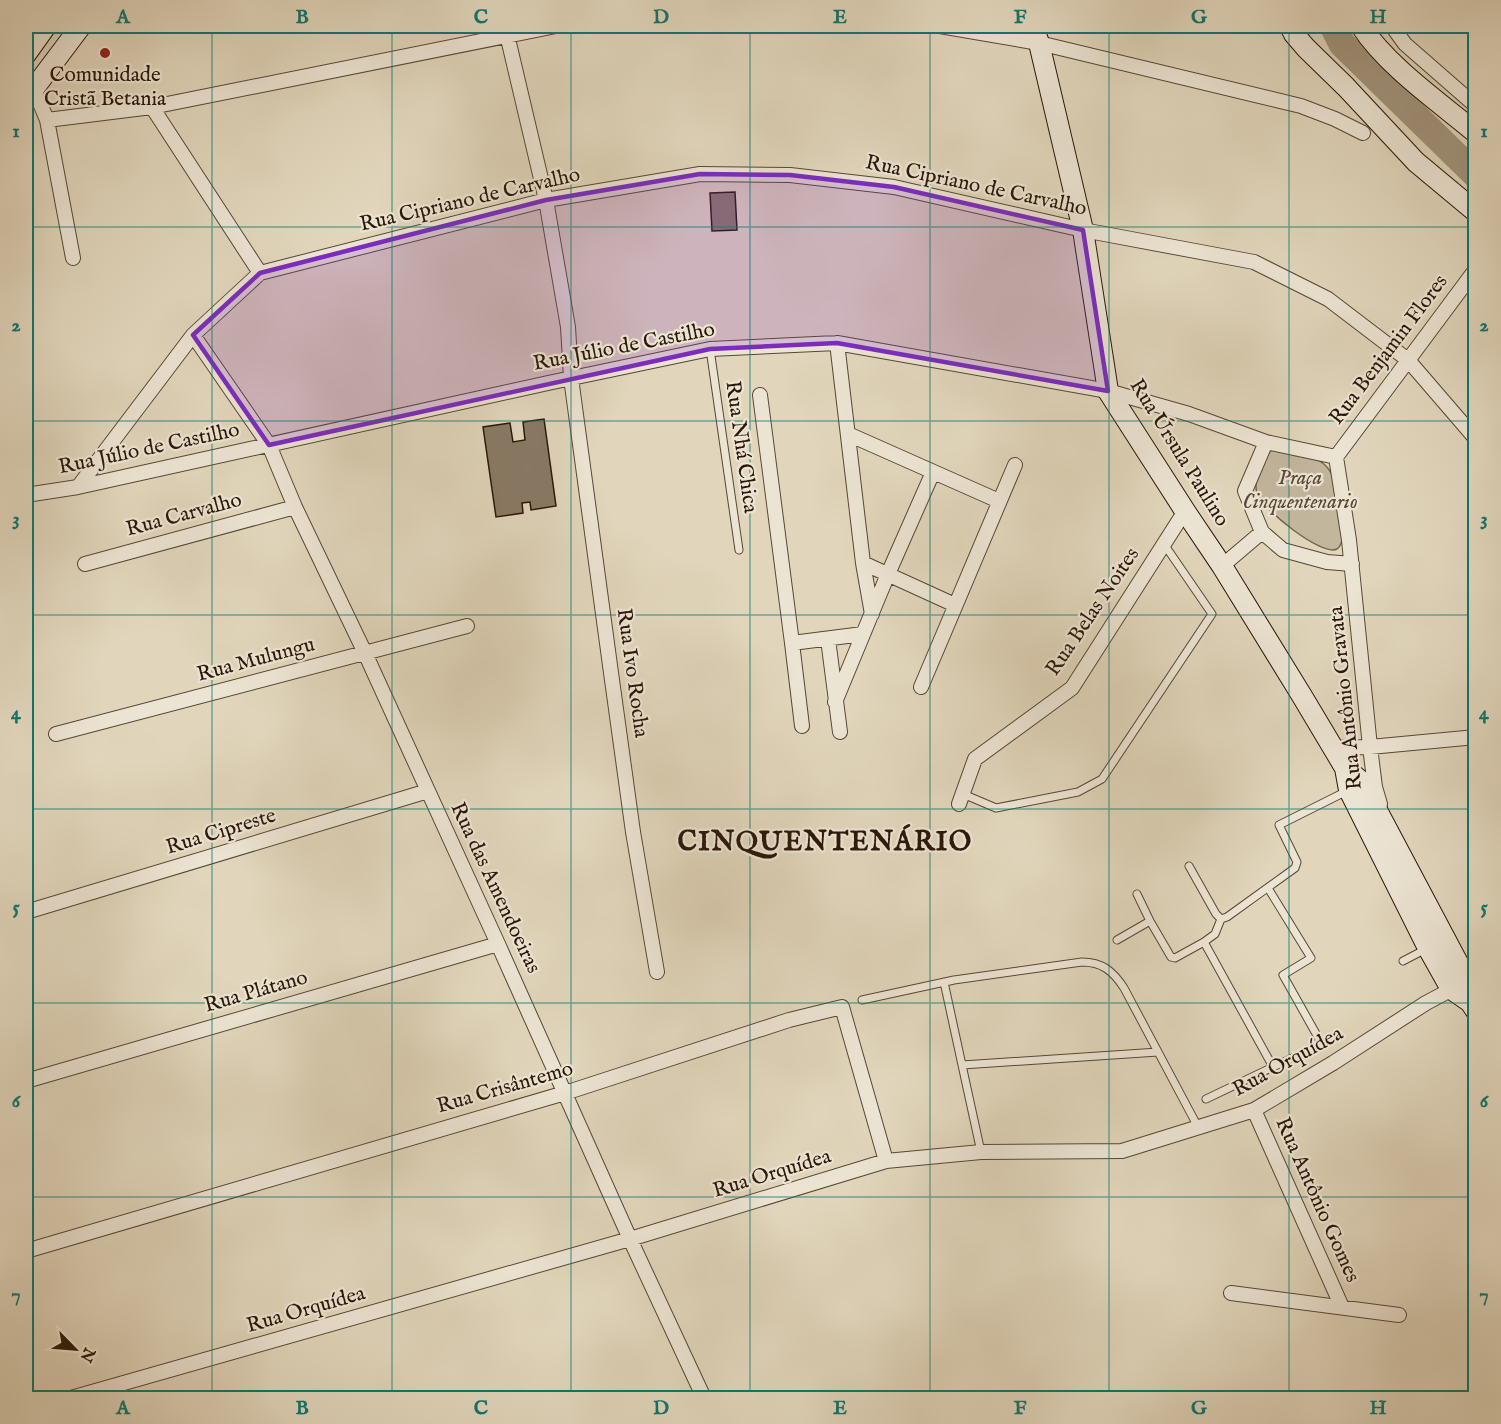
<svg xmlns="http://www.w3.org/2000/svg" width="1501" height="1424" font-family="'IM FELL English',serif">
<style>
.green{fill:#c2b69d;stroke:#766652;stroke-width:1.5}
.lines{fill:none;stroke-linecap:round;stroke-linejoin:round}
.river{stroke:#a2957e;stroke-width:27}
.building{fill:#897a65;stroke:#291707;stroke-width:1.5}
.lane-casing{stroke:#574734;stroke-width:9}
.street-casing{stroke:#574734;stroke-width:16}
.secondary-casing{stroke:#291707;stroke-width:22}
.lane{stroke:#ece4d3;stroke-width:7}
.street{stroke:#ece4d3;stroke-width:14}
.secondary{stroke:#ece4d3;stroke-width:20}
.marked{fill:#7b2cbf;fill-opacity:0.2;stroke:#7b2cbf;stroke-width:4.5;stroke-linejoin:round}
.grid{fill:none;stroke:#0f766e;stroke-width:1.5;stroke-opacity:0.55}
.poi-dot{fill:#8f2418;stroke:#ece4d3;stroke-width:2}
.labels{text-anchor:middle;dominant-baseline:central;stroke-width:4.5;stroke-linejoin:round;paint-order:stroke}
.poi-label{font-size:21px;fill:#291707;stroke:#ece4d3}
.street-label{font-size:21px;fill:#291707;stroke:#ece4d3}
.park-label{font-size:21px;font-style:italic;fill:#574734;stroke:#ece4d3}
.district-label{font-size:27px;font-weight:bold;letter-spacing:1.5px;fill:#291707;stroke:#ece4d3}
.neatline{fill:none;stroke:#0f766e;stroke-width:2}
.grid-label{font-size:20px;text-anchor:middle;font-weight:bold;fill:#0f766e}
</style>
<rect width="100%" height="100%" fill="#e1d6bc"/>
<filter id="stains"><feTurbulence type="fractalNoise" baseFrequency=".00333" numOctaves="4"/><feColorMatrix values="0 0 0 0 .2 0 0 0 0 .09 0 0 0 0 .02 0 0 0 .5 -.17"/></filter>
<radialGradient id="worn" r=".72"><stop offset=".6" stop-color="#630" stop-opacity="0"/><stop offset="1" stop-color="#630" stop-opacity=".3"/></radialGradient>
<path class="green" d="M1274 448C1289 452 1315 454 1326 466 1328 468 1332 474 1333 477 1336 486 1343 532 1342 541 1341 544 1340 547 1337 549 1322 557 1262 509 1257 493 1254 484 1258 475 1261 467 1264 459 1267 453 1274 448Z"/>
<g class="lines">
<path class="river" d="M1333 26 1342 44 1476 175"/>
</g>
<path class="building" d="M735 192 737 230 712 231 710 193Z
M544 419 556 506 531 510 530 502 522 503 523 513 496 517 483 427 510 423 513 442 525 440 523 422Z"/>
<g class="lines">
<defs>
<path id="lane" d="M710 349 739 550
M963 794 996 808 1078 792 1102 779 1212 614 1164 544
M1189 866 1216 914 1221 919 1227 917 1295 868 1297 862 1279 825 1347 791
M1137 894 1150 921 1171 957 1175 958 1204 942 1273 1067 1318 1046 1320 1044 1319 1039 1283 975 1311 958 1268 888
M1117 940 1150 921
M1204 942 1215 934 1221 919
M1403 961 1426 949
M944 982 962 1065 1158 1052
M862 1000 954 980 1082 962C1102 962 1113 971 1124 988L1198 1127
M962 1065 981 1152
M1206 1099 1273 1067"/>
<path id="street" d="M505 26 546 200 568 327 571 378 612 680 633 832 657 972
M940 26 1039 43 1301 106 1335 119 1363 133
M1392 26 1405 44 1476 106
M34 89 47 120 73 258
M152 107 260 273
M47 120 152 107 556 26
M193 335 269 445 295 507 365 653 498 944 630 1239 704 1398
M837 343 863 563 872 614
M760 395 792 643
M848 434 999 501
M1266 442 1245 491 1262 532 1283 550 1327 562 1352 564
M1336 457 1349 540 1370 747 1375 787 1380 804
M1336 457 1476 269
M78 487 193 335 260 273 546 200 700 174 790 175 894 187 1083 230 1254 262 1328 299 1408 360 1476 439
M26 495 78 487 548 383 710 349 837 343 1108 391 1189 414 1266 442 1336 457
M863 563 955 605
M85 564 295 507
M1222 566 1262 532
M828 639 840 732
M921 687 1015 465
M835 702 888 574 933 472
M802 726 792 643 863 634
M56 734 467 626
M1333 748 1370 747 1476 737
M959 804 975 759 1072 688 1185 511
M26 912 428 791
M26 1081 498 944
M1254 1110 1342 1307
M26 1251 565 1093 789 1020 842 1007 886 1161
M1231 1293 1399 1315
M71 1398 630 1239 886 1161 981 1152 1122 1151 1254 1110 1333 1063 1426 1003 1458 986"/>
<path id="secondary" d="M1033 26 1039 43 1083 230 1108 391 1185 511 1222 566 1302 696 1345 768 1362 782 1467 980 1470 1002 1476 1011
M1290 26 1294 34 1306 48 1346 87 1416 162 1476 212
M1361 26C1387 66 1439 102 1476 133
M26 54 46 26
M26 99 81 26
M1345 768 1349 790 1428 948 1451 989 1470 1002"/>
</defs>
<use href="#lane" class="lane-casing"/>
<use href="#street" class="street-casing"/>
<use href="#secondary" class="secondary-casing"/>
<use href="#lane" class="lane"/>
<use href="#street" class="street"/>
<use href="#secondary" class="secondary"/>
</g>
<path class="marked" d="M700 174 790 175 894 187 1083 230 1108 391 837 343 710 349 269 445 193 335 260 273 546 200Z"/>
<path class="grid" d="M212 26V1398M392 26V1398M571 26V1398M750 26V1398M930 26V1398M1109 26V1398M1289 26V1398M26 227H1476M26 421H1476M26 615H1476M26 809H1476M26 1003H1476M26 1197H1476"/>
<circle class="poi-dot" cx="105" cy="53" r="6"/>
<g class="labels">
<g class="poi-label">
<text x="105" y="75">Comunidade<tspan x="105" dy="24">Cristã Betania</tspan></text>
</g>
<g class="street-label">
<text transform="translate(976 186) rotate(12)">Rua Cipriano de Carvalho</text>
<text transform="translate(470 200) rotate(-13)">Rua Cipriano de Carvalho</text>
<text transform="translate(624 347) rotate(-11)">Rua Júlio de Castilho</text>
<text transform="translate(1389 350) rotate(-53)">Rua Benjamin Flores</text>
<text transform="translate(741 447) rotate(82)">Rua Nhá Chica</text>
<text transform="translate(149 449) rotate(-12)">Rua Júlio de Castilho</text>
<text transform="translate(1179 453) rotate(58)">Rua Úrsula Paulino</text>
<text transform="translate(184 515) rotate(-15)">Rua Carvalho</text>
<text transform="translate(1093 612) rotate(-56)">Rua Belas Noites</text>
<text transform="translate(256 660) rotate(-15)">Rua Mulungu</text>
<text transform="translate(632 673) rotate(82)">Rua Ivo Rocha</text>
<text transform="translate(1346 698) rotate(-96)">Rua Antônio Gravata</text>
<text transform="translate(221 832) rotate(-17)">Rua Cipreste</text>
<text transform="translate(495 888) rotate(65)">Rua das Amendoeiras</text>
<text transform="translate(256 992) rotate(-16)">Rua Plátano</text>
<text transform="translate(1288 1062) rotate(-29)">Rua Orquídea</text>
<text transform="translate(505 1088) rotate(-16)">Rua Crisântemo</text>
<text transform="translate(772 1174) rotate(-17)">Rua Orquídea</text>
<text transform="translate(1317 1200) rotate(66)">Rua Antônio Gomes</text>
<text transform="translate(306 1310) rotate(-16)">Rua Orquídea</text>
</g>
<g class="park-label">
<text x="1300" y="478">Praça<tspan x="1300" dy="24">Cinquentenario</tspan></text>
</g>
<g class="district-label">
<text x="825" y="843">CINQUENTENÁRIO</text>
</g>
</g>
<rect width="1501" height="1424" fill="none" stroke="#e1d6bc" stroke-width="66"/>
<g transform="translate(75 1349) rotate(115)" stroke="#ece4d3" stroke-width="4.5" paint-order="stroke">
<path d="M0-4.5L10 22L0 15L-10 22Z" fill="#291707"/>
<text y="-9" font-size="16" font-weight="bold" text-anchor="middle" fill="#291707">N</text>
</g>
<rect x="33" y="33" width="1435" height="1358" class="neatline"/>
<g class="grid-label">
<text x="123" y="23">A</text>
<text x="302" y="23">B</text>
<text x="481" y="23">C</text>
<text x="661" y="23">D</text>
<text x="840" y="23">E</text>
<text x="1020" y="23">F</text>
<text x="1199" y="23">G</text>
<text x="1378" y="23">H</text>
<text x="16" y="137">1</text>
<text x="1484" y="137">1</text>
<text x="16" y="331">2</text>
<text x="1484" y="331">2</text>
<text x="16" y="525">3</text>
<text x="1484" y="525">3</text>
<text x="16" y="719">4</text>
<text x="1484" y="719">4</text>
<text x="16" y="913">5</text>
<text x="1484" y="913">5</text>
<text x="16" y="1107">6</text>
<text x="1484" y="1107">6</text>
<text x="16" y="1301">7</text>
<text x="1484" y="1301">7</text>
<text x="123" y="1414">A</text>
<text x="302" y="1414">B</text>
<text x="481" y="1414">C</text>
<text x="661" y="1414">D</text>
<text x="840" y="1414">E</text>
<text x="1020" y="1414">F</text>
<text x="1199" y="1414">G</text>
<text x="1378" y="1414">H</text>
</g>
<rect width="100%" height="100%" filter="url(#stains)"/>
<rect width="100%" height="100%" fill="url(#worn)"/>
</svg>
